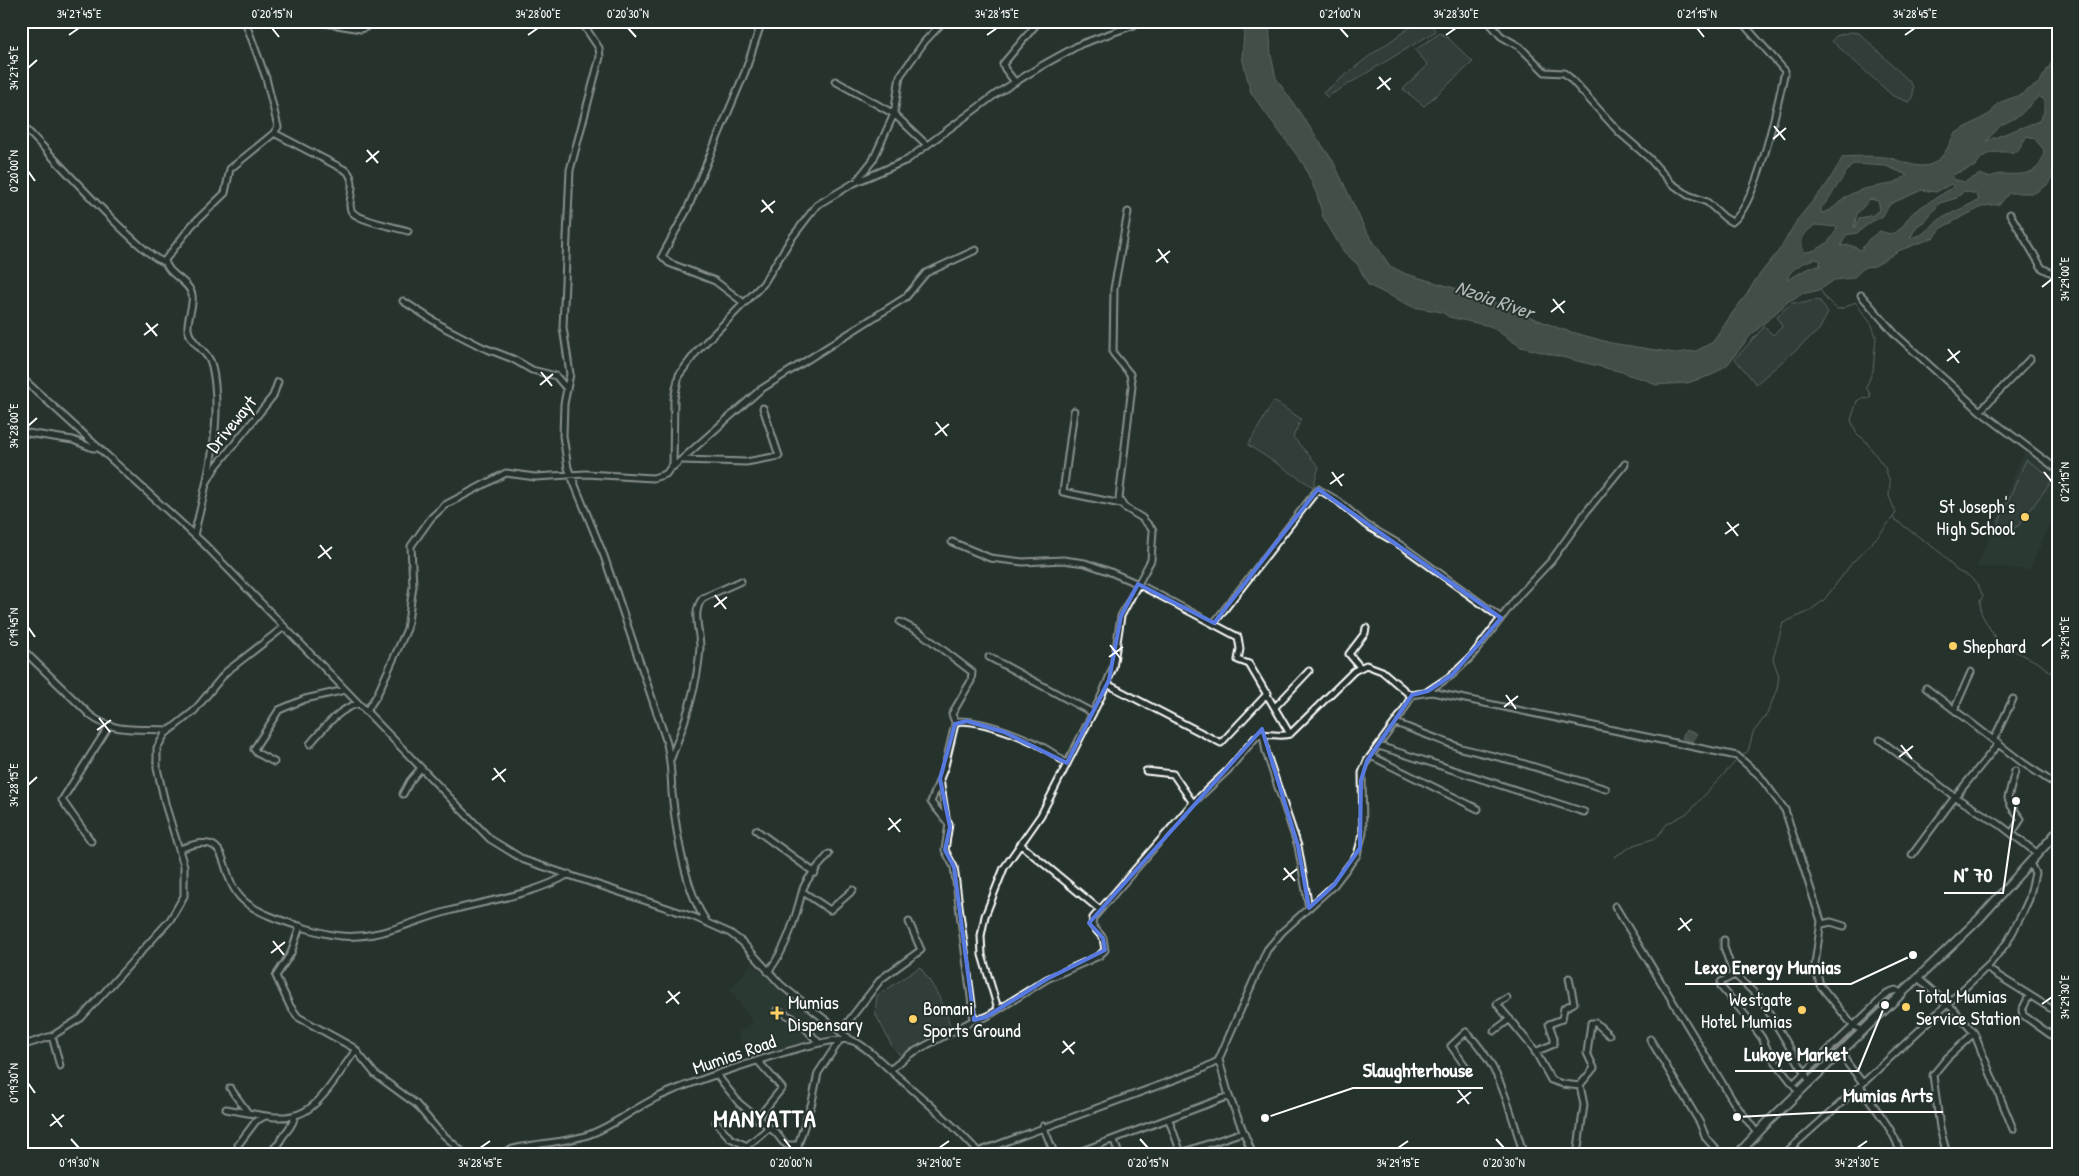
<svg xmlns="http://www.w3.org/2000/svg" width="2079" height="1176" font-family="'Patrick Hand',sans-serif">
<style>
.built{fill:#333f3a}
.green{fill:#3e4944;stroke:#9ea4a2}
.water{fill:#67706c;stroke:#a4a9a7;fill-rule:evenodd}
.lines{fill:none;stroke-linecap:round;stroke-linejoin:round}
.stream{stroke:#a4a9a7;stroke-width:1}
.minor-casing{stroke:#fff;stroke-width:9}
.highway-casing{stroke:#fff;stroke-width:11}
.minor{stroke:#26332d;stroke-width:5}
.highway{stroke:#26332d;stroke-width:7}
.marked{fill:none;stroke:#567ae2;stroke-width:4;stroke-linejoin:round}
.ticks{fill:none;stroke:#fff;stroke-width:2}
.poi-dot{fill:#ffd166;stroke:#26332d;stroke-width:2}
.labels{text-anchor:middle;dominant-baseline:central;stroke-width:4;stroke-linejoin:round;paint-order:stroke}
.street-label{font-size:19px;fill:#fff;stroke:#26332d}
.poi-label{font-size:19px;fill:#fff;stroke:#26332d;text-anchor:start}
.water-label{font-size:20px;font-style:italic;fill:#b3b8b6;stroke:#26332d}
.district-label{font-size:24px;font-weight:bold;letter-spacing:1px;fill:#fff;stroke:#26332d}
.leader{fill:none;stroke:#fff;stroke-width:2}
.callout-dot{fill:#fff;stroke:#26332d;stroke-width:2}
.callout-label{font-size:20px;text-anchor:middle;font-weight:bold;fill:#fff;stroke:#26332d;stroke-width:4;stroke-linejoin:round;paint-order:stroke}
.neatline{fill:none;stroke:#fff;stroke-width:2}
.ticks-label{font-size:12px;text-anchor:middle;fill:#fff}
</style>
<rect width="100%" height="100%" fill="#26332d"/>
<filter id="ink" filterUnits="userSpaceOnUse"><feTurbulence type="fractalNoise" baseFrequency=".02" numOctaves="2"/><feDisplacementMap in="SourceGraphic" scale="10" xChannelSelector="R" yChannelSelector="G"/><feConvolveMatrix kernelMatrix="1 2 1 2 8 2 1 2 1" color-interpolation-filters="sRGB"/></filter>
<g filter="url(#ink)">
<path class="built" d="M2025 450 2058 472V507L2029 570 2002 567H1977Z
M752 963 794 1002 836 1034 751 1060 737 1033 753 1023 730 990Z"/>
<path class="green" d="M1419 21H1428L1436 31 1327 97 1323 93 1368 57Z
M1850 32 1859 33 1909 81 1913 87V98L1909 102 1893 96 1832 41 1836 36Z
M1440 33 1447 37 1473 62 1424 106 1403 89 1428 65 1415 50Z
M1815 300 1820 301 1828 313 1819 330 1756 384 1735 359 1764 327 1773 335 1782 327 1777 316 1792 303H1804Z
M1274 401 1301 419 1293 437 1319 467 1313 487 1248 445Z
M2026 460 2054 478 2018 526 2010 530 1997 526Z
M920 967C934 987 950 1011 951 1036L904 1059 892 1046 875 1013 877 996Z"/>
<path class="water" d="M1245 21H1269L1271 55 1276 78 1333 161 1365 229 1390 266 1406 274 1468 292 1561 329 1611 343 1675 353 1696 351 1713 342 1733 312 1747 294 1756 279 1780 249 1797 220 1827 184 1843 157C1855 156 1883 155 1894 159 1928 172 1940 168 1954 134L1991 113 1998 103 2020 95 2039 83 2058 52V164L2054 174 2048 184 2035 193H2009L2000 204 1984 206 1962 217 1943 227 1933 238 1898 251 1875 266 1865 267 1853 278 1834 280 1820 290 1802 294 1789 301 1750 336 1728 364 1712 375 1687 383 1655 385C1645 377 1633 378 1622 372L1521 347 1490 326 1449 317 1442 312 1413 307 1368 285 1358 265 1343 251 1323 217 1317 195 1304 165 1251 93 1242 57ZM2039 96 2044 100V112L2039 121 1986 141 2000 126 2020 115ZM2027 136 2034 138 2044 150C2042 175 2024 175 2003 174 1993 174 1990 180 1981 174L1964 182 1953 179 1954 174 1976 166C1982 150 2003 151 2016 153ZM1854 164 1886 166 1907 175C1892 189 1868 184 1851 194 1840 200 1834 211 1821 213V208C1831 199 1848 166 1854 164ZM1951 184 1953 186 1952 188C1939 196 1927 203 1915 211 1907 217 1905 227 1896 232 1890 235 1886 233 1880 231L1869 239 1861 250 1850 245 1841 246 1846 235 1857 233 1871 222 1882 217 1890 204 1922 190 1936 192ZM1964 191 1976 194 1979 200 1940 219 1921 235 1910 238 1917 226 1925 221 1940 203 1957 198ZM1870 199 1878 201 1880 209 1873 215 1860 218 1854 228 1857 214ZM1815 225 1837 227C1834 240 1818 252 1805 252 1797 241 1806 231 1815 225ZM1814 259 1820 260V266L1810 267 1788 280C1787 270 1805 262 1814 259Z
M1686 730 1697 734 1693 742 1682 738Z"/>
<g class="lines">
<path class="stream" d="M1893 518 1941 553 1957 571 1969 576 1978 585 1983 596 1980 601 1981 613 1998 643 2039 663 2058 678
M1741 757 1748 751 1753 733 1767 714 1777 689 1779 676 1773 659 1783 623 1808 612 1824 600 1852 563 1881 533 1896 513 1889 496 1890 482 1885 468 1864 439 1857 434 1851 420 1857 401 1862 398 1868 399 1871 396 1866 387 1873 371 1876 336 1872 325 1855 302 1844 308 1837 309 1826 299 1819 288
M1614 857 1634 845 1656 838 1667 824 1689 812 1736 761"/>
<defs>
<path id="minor" d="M313 21 361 29 366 27 368 21
M581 21 599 48 600 57 570 170 563 327 570 374 564 404 563 436 568 468 604 556 666 740C671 758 671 774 672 793 676 831 685 890 706 921
M1488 21 1501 36 1520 47 1545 72 1564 73 1569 77 1619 132 1649 158 1671 183 1688 195 1707 202 1725 218 1732 222C1757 205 1778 102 1785 71L1747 28 1745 25 1747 21
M835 81 894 114 927 145
M1015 82 1005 69 1003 64 1039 21
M21 124C43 145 144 260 165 262
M274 133 347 171C359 185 345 203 352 212 360 221 395 227 408 231
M858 179 873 160 894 114 900 76 925 41 944 21
M2010 214 2042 268 2058 276
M1861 295 1896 335 1980 411 2058 470
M403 301 445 328 482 347 513 359 532 370 556 376 567 389
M744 303 715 281 669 263 662 256 687 210 745 72 762 21
M21 377 203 543 490 839 524 860 694 917 730 933 742 942 781 985 851 1040
M1074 411 1063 492 1121 504
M1980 411 2030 359
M21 432 73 440 93 448H99
M683 460 746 462 779 456 763 408
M673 467 760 390 906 297 926 273 976 250
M207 482 215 468 273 396 278 382
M194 535C207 482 224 421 212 366 209 351 190 344 188 329 187 317 194 306 192 295 189 280 167 275 165 260L192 225 225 193 230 169 273 134 278 127 266 78 245 21
M952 542 990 558 1023 562 1063 560 1085 563 1108 571 1138 584 1238 637 1240 649 1238 660 1249 664 1290 734
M900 622 921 633 972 672 971 681 952 714 955 722
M1214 623 1318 489 1338 501 1366 525 1402 546 1501 618
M21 648 90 715C113 734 141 728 169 730
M989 657 1093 713
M1360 667 1349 654 1365 633 1366 628
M1107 684 1221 743 1268 693
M1926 688 2023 763 2058 786
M1428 691 1452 675 1471 657 1519 595 1551 561 1586 512 1625 464
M1276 706 1309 671
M1955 708 1971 672
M366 712 377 695 407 629 413 586 411 546 431 518 445 505 506 473 535 477 586 474 653 478 666 474 673 464 674 399 679 375 698 350 763 284 791 239 817 205 854 183 907 160 996 94 1043 65 1081 44 1134 25
M1396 723 1461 748 1515 761 1606 789
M1263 734 1266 752 1298 846 1309 908
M1994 739 2013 699
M1880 740 1955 797 1912 855
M1999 743 1955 797 1999 824 2038 854
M310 744C322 730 339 708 358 704
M1379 746 1584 812
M1371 756 1478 809
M671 758C685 723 698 685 700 647 700 631 691 611 703 598L741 581
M274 762 257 753 254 749 279 710 305 699 345 690
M1146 771 1173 774 1193 803
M940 779 946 818
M403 794 410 781 420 769
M756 830 815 873
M2012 833 2021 819 2011 806 2008 798 2015 771
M91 841 62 800 109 726
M1021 845 1100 910
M180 849C236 827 215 874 243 900 258 914 286 922 305 928 322 933 340 938 358 936 389 934 419 919 449 911 488 900 534 895 569 874
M803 892 830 910 853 890
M1615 906 1733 1101 1757 1133
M1822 924 1831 922 1844 926
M300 926 291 953 276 976 290 1006 298 1017 354 1048 375 1074 416 1104 437 1129 466 1155
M1724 940V947L1733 973 1761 999 1810 1082
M1986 968 2058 1013
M768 972C787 948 795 919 803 889 807 877 821 864 829 854
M1734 975 1721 982V987L1746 1016 1762 1038 1769 1053 1799 1092
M1918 978 1954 1010 1974 1033 2013 1129
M2029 996 2022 1010 2023 1015 2058 1040
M1507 998 1497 1004 1534 1049 1551 1080 1563 1084 1580 1086
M998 1009 982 955 981 936 985 916 1004 868 1041 815 1101 697 1113 668 1121 616 1151 560 1153 530 1142 518 1124 507 1119 499 1132 386 1130 374 1113 353 1114 289 1128 212
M777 1010 799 1021 819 1043
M974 1020 954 867 945 850 949 824 931 802 945 766 955 724 958 721C988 721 1046 743 1066 764
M841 1031 881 979 921 950 909 922
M1494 1031 1510 1019
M52 1036 60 1066
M1650 1039 1700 1123 1706 1138 1721 1155
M21 1046 52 1036 81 1018 170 920 184 896V866L166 807 157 768V748L165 734 194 711 226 672 284 627
M1844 1050 1847 1063 1863 1083
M1535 1052 1554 1044V1038L1549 1024 1562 1019 1564 1008 1574 1003 1569 978
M1219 1060 1229 1096 1253 1155
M1466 1067 1451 1046 1466 1032C1501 1065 1510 1112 1524 1155
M890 1070 910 1054 974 1020 986 1017 1047 979 1099 956 1105 950 1103 938 1092 925 1093 918 1191 805 1228 770 1256 737C1266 731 1279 738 1290 734L1354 671 1366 665 1382 671 1410 695 1432 692 1737 756 1759 775 1785 810 1821 921 1815 964 1820 985 1850 1022 1863 1032
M717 1075 739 1103 776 1133 783 1142 787 1145H798L812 1102 818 1073 840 1040
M1793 1084 1889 992 1896 990 1902 994
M1860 1086C1869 1101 1902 1139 1899 1155
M230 1088 248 1113C264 1116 283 1120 299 1114 321 1107 342 1068 356 1050
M226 1109 248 1113
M757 1119 782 1088 758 1061
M1169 1120 1181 1153
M716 1122 730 1138 747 1146 769 1128
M1043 1126 1055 1155
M1114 1140 1119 1155
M238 1145 256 1121 265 1116
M798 1145 801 1155
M978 1152 1198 1071 1218 1061 1267 950 1282 932 1334 885 1357 855 1363 833 1362 773 1367 761 1402 713 1412 695
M268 1155 277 1145
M277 1155C278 1132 292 1133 295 1115
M496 1155C525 1142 558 1145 588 1135 614 1126 634 1108 658 1097 687 1083 824 1035 850 1040 864 1043 887 1068 898 1077 927 1102 955 1126 981 1155
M791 1155 795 1145
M1071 1155 1229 1096
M1175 1155 1243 1132
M1577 1155 1584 1105 1580 1085 1594 1068 1587 1053 1591 1023H1596L1609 1035
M1783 1155 1860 1086 1990 964 2008 941 2023 912 2029 899 2035 873 2030 863
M1947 1155 1940 1128 1933 1075 1947 1058 1974 1033"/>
<path id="highway" d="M1737 1155 1768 1122 1979 919 2058 831"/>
</defs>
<use href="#minor" class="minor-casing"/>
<use href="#highway" class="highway-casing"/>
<use href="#minor" class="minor"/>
<use href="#highway" class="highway"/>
</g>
</g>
<path d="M0 0H2079V1176H0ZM1318 489 1501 618 1452 675 1428 691 1412 695 1367 761 1361 780 1360 848 1334 885 1309 908 1298 846 1262 729 1089 923 1103 938 1105 950 1047 979 986 1017 974 1020 954 867 945 850 950 827 940 779 955 724 967 721 1004 732 1067 763 1109 680 1121 616 1138 584 1214 623Z" fill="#26332d" fill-opacity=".55" fill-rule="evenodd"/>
<path class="marked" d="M1318 489 1501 618 1452 675 1428 691 1412 695 1367 761 1361 780 1360 848 1334 885 1309 908 1298 846 1262 729 1089 923 1103 938 1105 950 1047 979 986 1017 974 1020 954 867 945 850 950 827 940 779 955 724 967 721 1004 732 1067 763 1109 680 1121 616 1138 584 1214 623Z"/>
<path class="ticks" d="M272 28 279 37M628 28 636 37M1340 28 1348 37M1697 28 1704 37M69 35 79 28M528 35 538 28M987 35 997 28M1446 35 1456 28M1905 35 1915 28M28 68 37 60M1379 77 1390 90M1377 89 1391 78M1774 126 1785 140M1773 139 1786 128M367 150 378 163M366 162 379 151M28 171 35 181M762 200 773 213M761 212 775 201M1158 249 1168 263M1156 262 1170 251M2042 287 2052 279M1553 299 1564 313M1551 312 1565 301M146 323 157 336M144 335 158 324M1948 349 1959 363M1947 361 1960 351M541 372 552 386M540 385 553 374M936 422 947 436M28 426 37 418M935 435 949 424M1332 472 1342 486M2044 472 2052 482M1330 484 1344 474M1727 522 1738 536M1725 534 1739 524M320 545 331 559M318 558 332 547M715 595 726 609M714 607 727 597M28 627 35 637M1110 645 1121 659M2042 646 2052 638M1109 657 1123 647M1506 695 1516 709M1504 707 1518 696M99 718 110 732M97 730 111 720M1901 745 1912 759M1899 757 1913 746M494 768 505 782M492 780 506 769M28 785 37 777M889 818 900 832M888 830 901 819M1284 868 1295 881M1283 880 1297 869M1680 918 1690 931M1678 930 1692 919M273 941 284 955M271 953 285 942M668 991 679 1004M666 1003 680 992M2042 1004 2052 997M1063 1041 1074 1054M1062 1053 1075 1042M28 1083 35 1093M1458 1090 1469 1104M1457 1103 1471 1092M52 1114 62 1127M50 1126 64 1115M71 1139 79 1148M784 1139 791 1148M1140 1139 1148 1148M1496 1139 1504 1148M480 1148 490 1141M939 1148 949 1141M1398 1148 1408 1141M1857 1148 1867 1141"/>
<g class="poi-dot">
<circle cx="2025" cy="517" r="5"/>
<circle cx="1953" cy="646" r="5"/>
<circle cx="1906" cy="1007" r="5"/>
<circle cx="1802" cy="1010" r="5"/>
<path d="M774.5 1005.5h5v5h5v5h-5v5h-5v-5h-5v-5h5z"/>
<circle cx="913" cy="1019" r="5"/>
</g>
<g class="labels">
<g class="street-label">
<text transform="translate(231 424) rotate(-51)">Drivewayt</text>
<text transform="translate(734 1054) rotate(-19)">Mumias Road</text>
</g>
<g class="poi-label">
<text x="2015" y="506" text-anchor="end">St Joseph's<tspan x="2015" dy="22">High School</tspan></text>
<text x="1963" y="646">Shephard</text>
<text x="1916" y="996">Total Mumias<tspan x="1916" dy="22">Service Station</tspan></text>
<text x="1792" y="999" text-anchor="end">Westgate<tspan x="1792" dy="22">Hotel Mumias</tspan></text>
<text x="788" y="1002">Mumias<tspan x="788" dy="22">Dispensary</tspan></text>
<text x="923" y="1008">Bomani<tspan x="923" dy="22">Sports Ground</tspan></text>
</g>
<g class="water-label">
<text transform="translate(1495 299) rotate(20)">Nzoia River</text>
</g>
<g class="district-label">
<text x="765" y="1118">MANYATTA</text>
</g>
</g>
<path class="leader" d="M2016 801L2003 893H1944M1913 955L1851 984H1685M1885 1005L1858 1071H1735M1265 1118L1353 1088H1483M1737 1117L1833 1112H1943"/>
<g class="callout-dot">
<circle cx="2016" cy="801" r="5"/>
<circle cx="1913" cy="955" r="5"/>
<circle cx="1885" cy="1005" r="5"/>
<circle cx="1265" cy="1118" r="5"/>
<circle cx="1737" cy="1117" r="5"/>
</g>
<g class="callout-label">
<text x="1973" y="882">N° 70</text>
<text x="1768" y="974">Lexo Energy Mumias</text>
<text x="1796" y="1061">Lukoye Market</text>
<text x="1418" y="1077">Slaughterhouse</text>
<text x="1888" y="1102">Mumias Arts</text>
</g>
<rect width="2079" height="1176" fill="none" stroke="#26332d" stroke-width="55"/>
<rect x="28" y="28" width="2024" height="1120" class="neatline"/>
<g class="ticks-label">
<text x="79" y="18">34°27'45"E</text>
<text x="272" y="18">0°20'15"N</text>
<text x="538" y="18">34°28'00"E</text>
<text x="628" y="18">0°20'30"N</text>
<text x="997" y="18">34°28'15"E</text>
<text x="1340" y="18">0°21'00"N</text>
<text x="1456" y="18">34°28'30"E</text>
<text x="1697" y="18">0°21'15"N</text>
<text x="1915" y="18">34°28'45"E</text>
<text transform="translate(14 68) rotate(-90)" y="4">34°27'45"E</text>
<text transform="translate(14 171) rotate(-90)" y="4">0°20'00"N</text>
<text transform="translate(2065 279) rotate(-90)" y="4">34°29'00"E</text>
<text transform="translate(14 426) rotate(-90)" y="4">34°28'00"E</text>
<text transform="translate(2065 482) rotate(-90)" y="4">0°21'15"N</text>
<text transform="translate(14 627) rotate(-90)" y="4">0°19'45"N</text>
<text transform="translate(2065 638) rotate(-90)" y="4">34°29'15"E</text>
<text transform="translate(14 785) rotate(-90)" y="4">34°28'15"E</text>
<text transform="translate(2065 997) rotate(-90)" y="4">34°29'30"E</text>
<text transform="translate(14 1083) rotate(-90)" y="4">0°19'30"N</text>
<text x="79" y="1167">0°19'30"N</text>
<text x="480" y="1167">34°28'45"E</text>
<text x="791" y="1167">0°20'00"N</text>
<text x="939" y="1167">34°29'00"E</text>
<text x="1148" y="1167">0°20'15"N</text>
<text x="1398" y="1167">34°29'15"E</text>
<text x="1504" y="1167">0°20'30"N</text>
<text x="1857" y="1167">34°29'30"E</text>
</g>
</svg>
